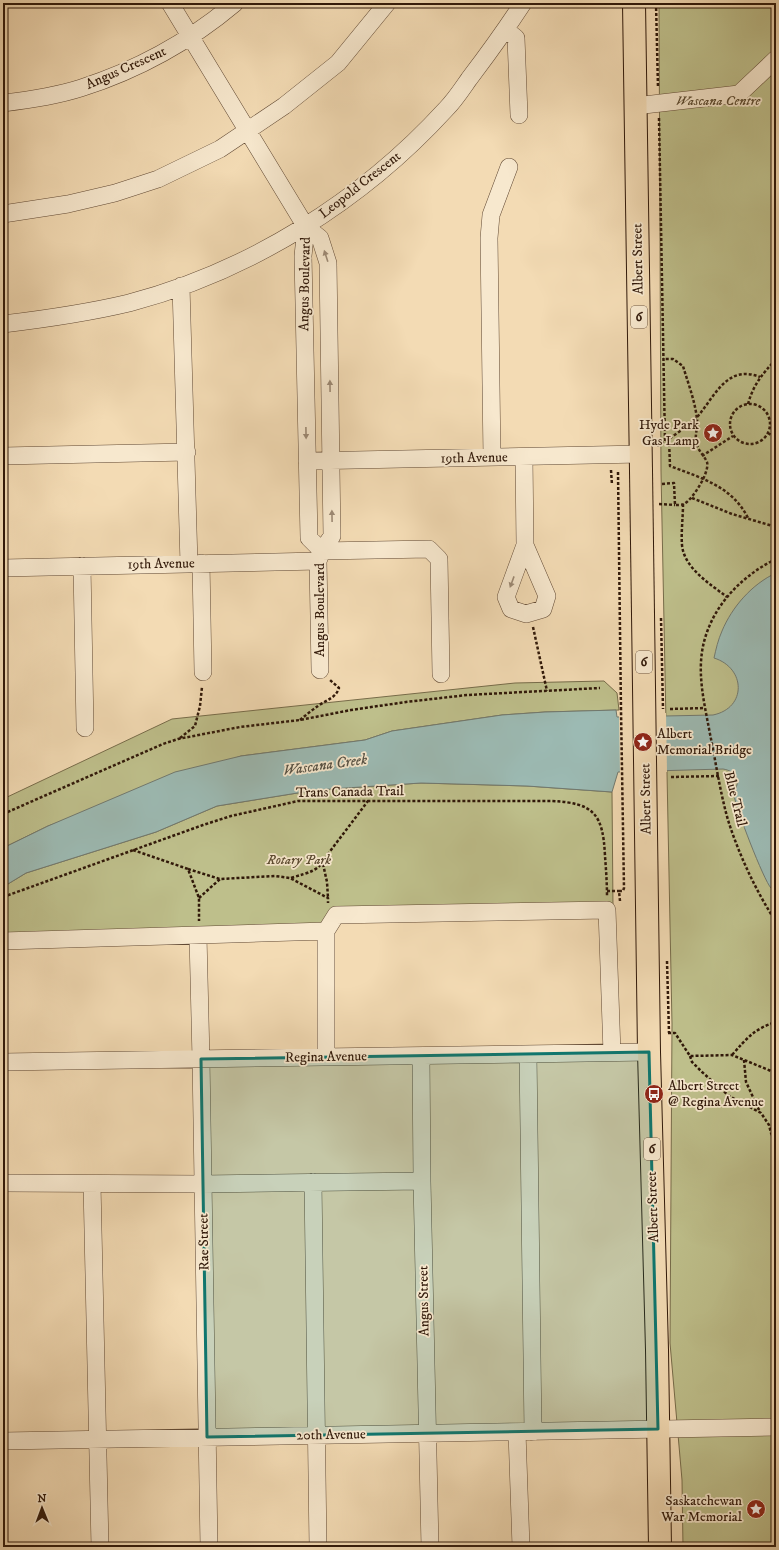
<svg xmlns="http://www.w3.org/2000/svg" width="779" height="1550" font-family="'IM FELL DW Pica',serif">
<style>
.green{fill:#bebf8b;stroke:#776c4a}
.water{fill:#9cbab3;stroke:#71796f}
.pier{fill:#f3dbb4}
.lines{fill:none;stroke-linecap:round;stroke-linejoin:round}
.minor-casing{stroke:#614934;stroke-width:18}
.major-casing{stroke:#301809;stroke-width:24}
.path{stroke:#301809;stroke-width:2.5;stroke-dasharray:3 2;stroke-linecap:butt}
.minor{stroke:#f7e8ce;stroke-width:17}
.major{stroke:#f3dbb4;stroke-width:22}
.major-bridge-casing{stroke:#301809;stroke-width:24;stroke-linecap:butt}
.path-bridge{stroke:#301809;stroke-width:2.5;stroke-dasharray:3 2;stroke-linecap:butt}
.major-bridge{stroke:#f3dbb4;stroke-width:22}
.oneway{fill:#9d8a75}
.marked{fill:#0f766e;fill-opacity:0.2;stroke:#0f766e;stroke-width:3;stroke-linejoin:round}
.labels{text-anchor:middle;dominant-baseline:central;stroke-width:3.5;stroke-linejoin:round;paint-order:stroke}
.shield{fill:#f7e8ce;stroke:#6c5644;stroke-width:1}
.shield-label{font-size:13px;font-weight:bold;fill:#301809}
.street-label{font-size:14px;fill:#301809;stroke:#f7e8ce}
.park-label{font-size:14px;font-style:italic;fill:#5b4a30;stroke:#f7e8ce}
.poi-label{font-size:14px;fill:#301809;stroke:#f7e8ce;text-anchor:end}
.water-label{font-size:15px;font-style:italic;fill:#565144;stroke:#f7e8ce}
</style>
<rect width="100%" height="100%" fill="#f3dbb4"/>
<filter id="stains"><feTurbulence type="fractalNoise" baseFrequency=".005" numOctaves="4"/><feColorMatrix values="0 0 0 0 .2 0 0 0 0 .09 0 0 0 0 .02 0 0 0 .5 -.17"/></filter>
<radialGradient id="worn" r=".72"><stop offset=".6" stop-color="#630" stop-opacity="0"/><stop offset="1" stop-color="#630" stop-opacity=".3"/></radialGradient>
<path class="green" d="M659 3H776V1547H683L682 1480 670 1343 672 1024 661 471Z
M604 681 617 693 619 710 545 712 502 715 392 731 365 740 241 756 48 826 3 848V799L172 719 515 683Z
M421 783 527 786 612 792 613 909 342 911 321 927 3 938V887L26 873 156 832 217 806 316 790Z"/>
<path class="water" d="M776 573V891C774 890 772 889 771 888 764 881 735 806 734 795 734 789 740 784 736 777 733 772 729 770 723 769L618 772 612 792 527 786 421 783 316 790 217 806 156 832 26 873 3 887V848L48 826 175 772 241 756 365 740 392 731 502 715 545 712 616 710 617 717 713 715C747 708 746 668 714 658 716 649 718 640 722 631 732 607 752 584 776 573Z"/>
<path class="pier" d="M666 713 667 772 620 774 619 715Z"/>
<g class="lines">
<defs>
<path id="minor" d="M170 3 306 227 320 238 328 263 332 536 322 551 318 561 320 670
M506 30 516 38 519 115
M3 103C29 100 56 96 81 88 137 70 190 41 235 3
M635 106 739 94 776 59
M3 214 68 204 115 193 158 179 220 149 284 106 338 63 387 3
M306 227 303 256 309 538 322 551
M181 286 189 564
M3 324C45 319 87 313 129 303 250 271 362 201 446 109 455 100 462 89 469 79 488 54 506 29 523 3
M3 456 187 452
M492 457 489 238 491 215 509 167
M524 457 525 545 506 597 511 609 526 614 543 609 547 596 525 545
M307 461 641 454
M322 551 429 549 439 559 441 674
M201 563 203 672
M82 566 85 728
M3 568 318 561
M198 936 201 1059 209 1547
M3 941 326 931
M528 1054 533 1432
M421 1056 422 1181 430 1547
M326 1057V931L336 915 607 910 612 1053
M3 1062 649 1052
M313 1182 318 1547
M3 1183 203 1184 422 1181
M92 1184 100 1547
M517 1432 521 1547
M3 1441 776 1427"/>
<path id="major" d="M634 3 641 471
M643 614 649 1052 657 1350 660 1547"/>
</defs>
<use href="#minor" class="minor-casing"/>
<use href="#major" class="major-casing"/>
<path class="path" d="M656 3 658 88
M659 118 665 442
M730 424a20 20 0 1 1 40 0a20 20 0 1 1-40 0Z
M748 404C754 383 762 375 776 359
M768 433 776 438
M669 439 670 466C701 478 732 486 748 518
M657 446C668 440 690 425 698 416 715 396 727 364 760 377
M702 456 733 436
M611 470 612 485
M662 484 674 483 675 505C678 505 682 505 684 504 693 499 710 472 707 462 704 455 697 450 696 441 695 434 698 427 697 419 695 401 688 383 683 366L673 359H663
M692 498 732 514 776 527
M659 504 675 505
M683 504C683 518 681 531 682 545 684 568 710 584 727 597
M776 559C745 574 717 601 706 635 695 668 704 701 710 734 716 763 720 792 728 820 739 855 756 891 776 922
M533 627 547 691
M670 709 705 708
M300 720C306 715 312 710 318 706 326 700 336 698 339 688L330 680
M180 738 195 726 200 706 202 687
M671 777 719 776
M3 814 163 744 178 739 240 727 300 720 351 710 406 702 467 695 600 688
M133 850 188 869 199 898V921
M323 864 327 882 328 898
M188 869 220 879 275 876 290 878 328 898V903
M291 878C309 872 319 872 328 854L368 801
M607 891H619
M3 897 203 825 231 816 298 801H552C595 803 603 815 605 856 606 869 607 883 607 896
M199 898 220 879
M620 901 619 891H623L624 888 621 710
M667 961 669 1033
M668 1033H675L690 1056 732 1055 776 1073
M732 1055C747 1038 754 1029 776 1022
M690 1056 692 1062 702 1072 729 1096 761 1113 769 1125 771 1133 776 1144
M744 1060 746 1082 760 1112"/>
<use href="#minor" class="minor"/>
<use href="#major" class="major"/>
<defs>
<path id="major-bridge" d="M641 471 643 614"/>
</defs>
<use href="#major-bridge" class="major-bridge-casing"/>
<path class="path-bridge" d="M618 472 621 710
M661 618 663 709"/>
<use href="#major-bridge" class="major-bridge"/>
</g>
<defs><path id="oneway-solid" d="M-6-.8H1V-3.2L6.5 0L1 3.2V.8H-6Z"/></defs>
<g class="oneway">
<use href="#oneway-solid" transform="translate(326 256) rotate(-108)"/>
<use href="#oneway-solid" transform="translate(330 386) rotate(-91)"/>
<use href="#oneway-solid" transform="translate(306 433) rotate(89)"/>
<use href="#oneway-solid" transform="translate(332 516) rotate(-91)"/>
<use href="#oneway-solid" transform="translate(512 582) rotate(110)"/>
</g>
<path class="marked" d="M649 1052 658 1429 207 1437 201 1059Z"/>
<defs>
<symbol id="sight-disc" viewBox="-11 -11 22 22"><circle r="9.5" fill="#8f2418" stroke="#f7e8ce"/><path d="M0-6L1.8-2.2L6-1.7L2.9 1.2L3.7 5.4L0 3.3L-3.7 5.4L-2.9 1.2L-6-1.7L-1.8-2.2Z" fill="#fff"/></symbol>
<symbol id="bus-disc" viewBox="-11 -11 22 22"><circle r="9.5" fill="#8f2418" stroke="#f7e8ce"/><path d="M-5-6H5V4H4V6H2V4H-2V6H-4V4H-5ZM-3.5-4V0h7V-4ZM-3.5 1.2v1.5H-2V1.2ZM2 1.2v1.5H3.5V1.2Z" fill="#fff"/></symbol>
</defs>
<g fill-rule="evenodd">
<use href="#sight-disc" x="702" y="422" width="22" height="22"/>
<use href="#sight-disc" x="632" y="731" width="22" height="22"/>
<use href="#bus-disc" x="643" y="1083" width="22" height="22"/>
<use href="#sight-disc" x="745" y="1498" width="22" height="22"/>
</g>
<g class="labels">
<g class="shield">
<rect x="631" y="306" width="16" height="22" rx="3"/>
<rect x="636" y="651" width="16" height="22" rx="3"/>
<rect x="644" y="1138" width="16" height="22" rx="3"/>
</g>
<g class="shield-label">
<text x="639" y="317">6</text>
<text x="644" y="662">6</text>
<text x="652" y="1149">6</text>
</g>
<g class="street-label">
<text transform="translate(126 68) rotate(-24)">Angus Crescent</text>
<text transform="translate(360 185) rotate(-38)">Leopold Crescent</text>
<text transform="translate(638 259) rotate(-91)">Albert Street</text>
<text transform="translate(305 284) rotate(-89)">Angus Boulevard</text>
<text transform="translate(474 458) rotate(-1)">19th Avenue</text>
<text transform="translate(161 564) rotate(-1)">19th Avenue</text>
<text transform="translate(320 610) rotate(-90)">Angus Boulevard</text>
<text transform="translate(350 792) rotate(-1)">Trans Canada Trail</text>
<text transform="translate(646 799) rotate(-91)">Albert Street</text>
<text transform="translate(735 799) rotate(76)">Blue Trail</text>
<text transform="translate(326 1057) rotate(-1)">Regina Avenue</text>
<text transform="translate(653 1207) rotate(-92)">Albert Street</text>
<text transform="translate(204 1242) rotate(-91)">Rae Street</text>
<text transform="translate(424 1301) rotate(-91)">Angus Street</text>
<text transform="translate(331 1435) rotate(-1)">20th Avenue</text>
</g>
<g class="park-label">
<text x="718" y="101">Wascana Centre</text>
<text x="299" y="860">Rotary Park</text>
</g>
<g class="poi-label">
<text x="699" y="425">Hyde Park<tspan x="699" dy="16">Gas Lamp</tspan></text>
<text x="657" y="734" text-anchor="start">Albert<tspan x="657" dy="16">Memorial Bridge</tspan></text>
<text x="668" y="1086" text-anchor="start">Albert Street<tspan x="668" dy="16">@ Regina Avenue</tspan></text>
<text x="742" y="1501">Saskatchewan<tspan x="742" dy="16">War Memorial</tspan></text>
</g>
<g class="water-label">
<text transform="translate(325 765) rotate(-8)">Wascana Creek</text>
</g>
</g>
<rect width="779" height="1550" fill="none" stroke="#f3dbb4" stroke-width="16"/>
<rect x="4" y="4" width="771" height="1542" fill="none" stroke="#301809" stroke-width="2"/>
<rect x="8" y="8" width="763" height="1534" fill="none" stroke="#301809"/>
<g transform="translate(42 1508) rotate(359)" stroke="#f7e8ce" stroke-width="3" paint-order="stroke">
<path d="M0-3L7 15L0 10L-7 15Z" fill="#301809"/>
<text y="-6" font-size="11" font-weight="bold" text-anchor="middle" fill="#301809">N</text>
</g>
<rect width="100%" height="100%" filter="url(#stains)"/>
<rect width="100%" height="100%" fill="url(#worn)"/>
</svg>
